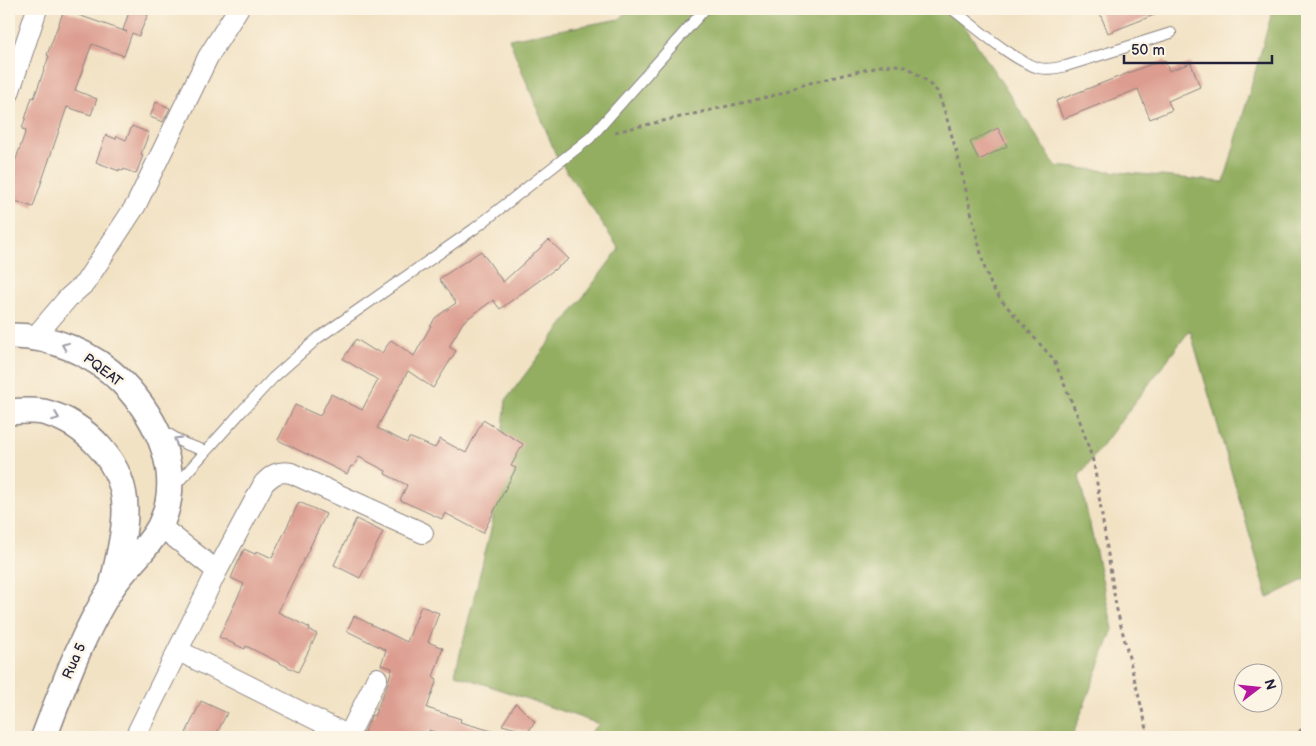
<svg xmlns="http://www.w3.org/2000/svg" width="1316" height="746" font-family="'Balsamiq Sans',sans-serif">
<style>
.forest{fill:#93ae60;stroke:#5a684e}
.building{fill:#dc9c8f}
.lines{fill:none;stroke-linecap:round;stroke-linejoin:round}
.service-casing{stroke:#8a8280;stroke-width:12}
.minor-casing{stroke:#8a8280;stroke-width:22}
.tertiary-casing{stroke:#8a8280;stroke-width:28}
.path{stroke:#8a8280;stroke-width:3;stroke-dasharray:4 4;stroke-linecap:butt}
.service{stroke:#fff;stroke-width:10}
.minor{stroke:#fff;stroke-width:20}
.tertiary{stroke:#fff;stroke-width:25}
.oneway{stroke:#9c9ca7}
.labels{text-anchor:middle;dominant-baseline:central;stroke-width:5;stroke-linejoin:round;paint-order:stroke}
.street-label{font-size:14px;fill:#22223b;stroke:#fcf5e5}
</style>
<rect width="100%" height="100%" fill="#fcf5e5"/>
<filter id="ink" filterUnits="userSpaceOnUse"><feTurbulence type="fractalNoise" baseFrequency=".02" numOctaves="2"/><feDisplacementMap in="SourceGraphic" scale="10" xChannelSelector="R" yChannelSelector="G"/><feConvolveMatrix kernelMatrix="1 2 1 2 8 2 1 2 1" color-interpolation-filters="sRGB"/></filter>
<filter id="wash" filterUnits="userSpaceOnUse"><feTurbulence type="fractalNoise" baseFrequency=".0096" numOctaves="4" result="noise"/><feDisplacementMap in="SourceGraphic" scale="20" xChannelSelector="R" yChannelSelector="G"/><feGaussianBlur stdDeviation="1.12" result="paint"/><feColorMatrix in="noise" values="0 0 0 0 0 0 0 0 0 0 0 0 0 0 0 0 0 1.4 0 .05"/><feComposite in="paint" operator="in"/></filter>
<g filter="url(#wash)">
<rect width="100%" height="100%" fill="#f2e2c4"/>
<path class="forest" d="M629 9H949L960 19 1056 166 1224 182 1273 9H1307V578L1268 598 1190 330 1079 476 1113 629 1072 737H586L599 724 455 674 492 525 506 400 619 249 556 155 509 39 620 19Z"/>
<g id="blocks">
<path class="building" d="M130 9H150L139 36 132 33 124 56 92 44 75 90 97 99 91 115 67 107 33 207 9 199V163L14 165 26 130 22 129 32 97 34 98 49 56 47 55 64 10 127 32 123 30Z
M1098 9H1167V10L1108 33Z
M1165 60 1169 71 1191 63 1200 87 1168 101 1172 110 1150 119 1138 89 1063 119 1056 101 1154 63V64Z
M156 102 170 108 163 122 150 117Z
M132 126 149 133 141 154 143 155 136 174 124 169 123 171 119 169V171L96 162 106 135 116 139 117 136 126 140Z
M998 128 1007 146 979 160 970 142Z
M549 240 569 259 500 309 493 300 463 322 449 347 456 351 433 388 408 371 377 428 407 443 409 438H411L435 448 440 439 466 453 483 420 523 444 511 466 516 468 483 533 445 513 442 519 400 500 407 485 385 474 386 471 359 457 353 467 351 466 347 474 278 440 295 405 320 416 331 394 362 410 378 380 343 359 356 339 375 351 376 350 382 353 391 340 414 356 435 318 456 303 439 279 481 251 503 282Z
M299 502 326 514 278 612 310 628 309 630 317 634 298 672 246 646 245 649 219 637 244 584 231 578 244 549 255 554 257 551 272 558Z
M356 519 383 532 360 578 334 565Z
M421 606 439 613 428 642 443 648 433 677 437 679 427 708 461 719 460 722 499 733V737H451L429 730 426 737H362L372 715 374 716 388 683 392 668 381 665 386 650 347 631 354 616 407 642Z
M201 701 227 713 215 737H195L186 733Z
M516 703 535 722 528 732 502 725Z"/>
</g>
</g>
<g filter="url(#ink)">
<use href="#blocks" fill-opacity="0" stroke="#8a8280" stroke-width="1"/>
<g class="lines">
<defs>
<path id="service" d="M952 9C972 24 1016 63 1039 68 1048 70 1057 68 1066 66L1171 33
M162 430 185 444 206 451
M173 488 242 411 273 378 318 338 474 229 590 138 705 9"/>
<path id="minor" d="M9 93 37 9
M34 338 68 298 85 283 136 205 208 57 238 9
M160 526 217 571
M179 651 349 736
M135 737 217 571 264 483C272 475 279 470 291 473L423 533
M348 737 377 678"/>
<path id="tertiary" d="M9 336C50 335 93 353 122 382 158 419 185 475 160 526 148 549 125 567 111 589 82 634 63 687 44 737
M9 412C20 411 32 410 43 412 86 422 126 465 125 511 125 535 118 559 113 582"/>
</defs>
<use href="#service" class="service-casing"/>
<use href="#minor" class="minor-casing"/>
<use href="#tertiary" class="tertiary-casing"/>
<path class="path" d="M615 132 772 96 806 84 880 66 896 65 909 68 923 78 937 91 944 109 958 157 984 266 992 287 1002 301 1054 360 1081 424 1094 464 1116 606 1149 737
M1293 737 1307 725"/>
<use href="#service" class="service"/>
<use href="#minor" class="minor"/>
<use href="#tertiary" class="tertiary"/>
</g>
<defs><path id="oneway-chevron" d="M-2-3.5L2.5 0L-2 3.5" fill="none" stroke-width="1.6" stroke-linecap="round" stroke-linejoin="round" transform="scale(1.25)"/></defs>
<g class="oneway">
<use href="#oneway-chevron" transform="translate(65 346) rotate(-158)"/>
<use href="#oneway-chevron" transform="translate(56 417) rotate(21)"/>
<use href="#oneway-chevron" transform="translate(177 440) rotate(-150)"/>
</g>
</g>
<g class="labels">
<g class="street-label">
<text transform="translate(103 370) rotate(37)">PQEAT</text>
<text transform="translate(74 661) rotate(-66)">Rua 5</text>
</g>
</g>
<rect width="1316" height="746" fill="none" stroke="#fcf5e5" stroke-width="30"/>
<g transform="translate(1258 688) rotate(74)"><circle r="24" fill="#fcf5e5" stroke="#a5a1a1"/>
<path d="M0-4L9 19L0 12L-9 19Z" fill="#b5179e"/>
<text y="-8" font-size="14" font-weight="bold" text-anchor="middle" fill="#22223b">N</text>
</g>
<path d="M1124 55v8h148v-8" fill="none" stroke="#22223b" stroke-width="2.5"/>
<text x="1131" y="55" font-size="15" fill="#22223b" stroke="#fcf5e5" stroke-width="4" paint-order="stroke">50 m</text>
</svg>
